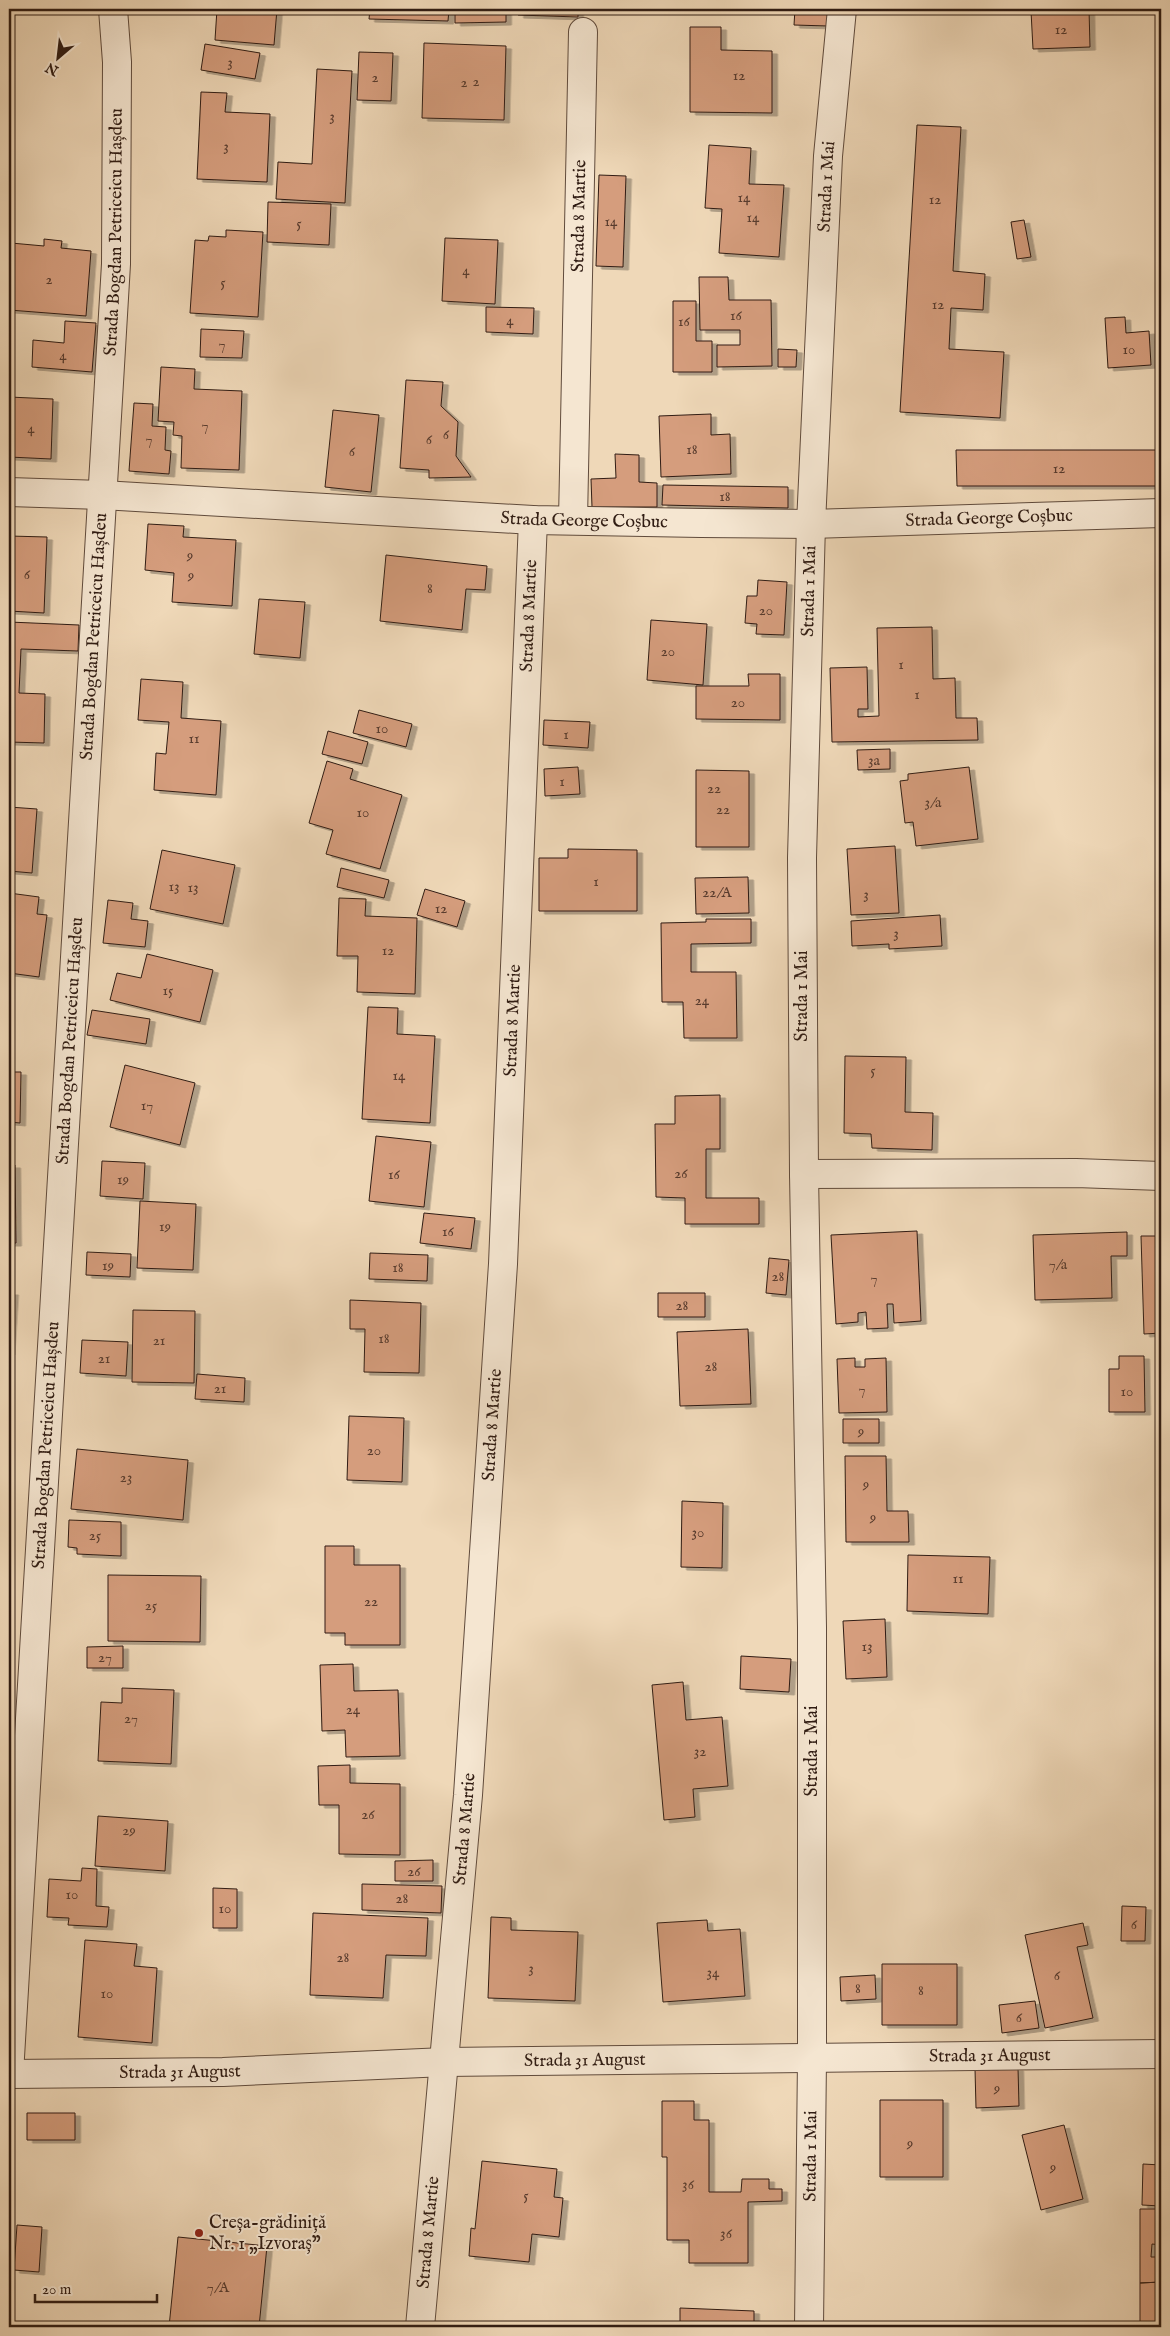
<svg xmlns="http://www.w3.org/2000/svg" width="1170" height="2336" font-family="'IM FELL English',serif">
<style>
.building{fill:#d59d7d;stroke:#301c13;filter:url(#shadow)}
.lines{fill:none;stroke-linecap:round;stroke-linejoin:round}
.street-casing{stroke:#604b3c;stroke-width:30}
.street{stroke:#f5e6d1;stroke-width:28}
.poi-dot{fill:#8f2418;stroke:#f5e6d1;stroke-width:2}
.labels{text-anchor:middle;dominant-baseline:central;stroke-width:4;stroke-linejoin:round;paint-order:stroke}
.number-label{font-size:15px;fill:#593c2e}
.street-label{font-size:18px;fill:#301c13;stroke:#f5e6d1}
.poi-label{font-size:18px;fill:#301c13;stroke:#f5e6d1;text-anchor:start}
</style>
<defs>
<filter id="shadow"><feDropShadow dx="5.5" dy="3" stdDeviation="0" flood-color="#0004"/></filter>
</defs>
<rect width="100%" height="100%" fill="#efd8b8"/>
<filter id="stains"><feTurbulence type="fractalNoise" baseFrequency=".004" numOctaves="4"/><feColorMatrix values="0 0 0 0 .2 0 0 0 0 .09 0 0 0 0 .02 0 0 0 .5 -.17"/></filter>
<radialGradient id="worn" r=".72"><stop offset=".6" stop-color="#630" stop-opacity="0"/><stop offset="1" stop-color="#630" stop-opacity=".3"/></radialGradient>
<path class="building" d="M217 9H277L274 45 215 40Z
M370 9H449L448 21 369 19Z
M455 9H506V22L455 23Z
M519 9H578V17L518 15Z
M795 9H828V26L794 25Z
M1013 9H1089L1090 47 1033 49 1031 11H1013Z
M690 27H721V50L772 51V113L690 112Z
M424 43 506 46 504 120 422 118Z
M205 44 260 53 255 79 201 70Z
M359 52 393 53 391 101 357 100Z
M317 69 352 71 345 203 276 199 278 162 312 164Z
M201 92 227 93 225 112 270 114 267 182 197 179Z
M917 125 961 127 953 271 985 274 983 310 951 308 949 349 1004 352 1000 418 900 412Z
M709 145 751 148 749 184 784 185 779 257 719 253 722 209 705 208Z
M599 175 626 176 623 267 596 266Z
M268 202 331 204 329 245 267 242Z
M1024 220 1031 257 1017 259 1011 222Z
M226 230 263 232 258 317 190 313 195 240 208 241 209 236 226 237Z
M445 238 498 240 495 304 442 301Z
M44 239 62 241 61 248 91 251 86 316 9 310 11 243 44 246Z
M699 277H728L729 300H771L772 366 717 367V345H740V330H700Z
M673 301H696V341H712V372H673Z
M486 307 534 308 533 334 486 332Z
M1125 317 1126 333 1149 331 1151 365 1108 368 1105 318Z
M65 321 96 323 92 372 32 367 33 340 64 343Z
M201 329 244 331 242 358 200 357Z
M778 349 797 350 796 367H778Z
M161 367 195 369 194 389 242 391 239 470 181 468 182 436 173 435 174 422 158 421Z
M406 380 443 382 441 406 458 422 456 456 471 477 429 478V470L400 468Z
M9 397 53 399 51 459 9 457Z
M134 403 153 404 152 426 166 427 165 450 171 451 169 474 129 471Z
M333 410 379 415 371 492 325 487Z
M711 414V435L730 434 731 474 661 477 659 416Z
M956 450H1161V486H957Z
M615 454 639 455V482L657 483V507H592L591 479 616 478Z
M663 485 788 487V508L662 505Z
M148 524 184 526 183 537 236 540 232 606 172 602 174 573 145 570Z
M9 536 47 537 44 613 9 611Z
M386 555 487 566 485 590 466 589 462 630 380 621Z
M758 580 787 582 784 635 756 634 757 624 745 623 747 596H757Z
M259 599 305 602 300 658 254 654Z
M651 620 707 624 703 685 647 680Z
M9 622 79 625 78 651 21 649 19 693 45 694 44 743 9 742Z
M932 627 933 679 955 678 956 718H977L978 740 832 742 830 668 867 667 868 709H858V717L879 716 877 628Z
M748 674H780V720L696 719V686H749Z
M141 679 183 682 181 718 221 721 216 795 154 790 156 753 166 754 169 722 138 720Z
M359 710 412 724 406 747 353 733Z
M544 720 590 722 588 748 543 745Z
M328 731 368 742 362 764 322 754Z
M890 749V769L858 770 857 750Z
M327 761 353 769 350 779 402 795 380 869 326 854 333 830 309 823Z
M578 767 580 794 545 796 544 769Z
M969 767 978 839 916 846 913 822 905 823 900 781 908 780V774Z
M696 770 749 771V847H696Z
M9 807 37 809 32 873 9 871Z
M895 846 899 913 851 915 847 849Z
M568 849 637 850V911H539V858H568Z
M162 850 235 865 223 924 150 909Z
M341 868 389 880 384 898 337 887Z
M748 877 749 913 696 914 695 878Z
M425 889 465 901 457 927 417 915Z
M9 893 39 897 37 914 47 915 39 977 9 973Z
M339 898 366 899 365 916 417 918 415 994 357 992 358 956H337Z
M108 900 133 903 131 919 148 921 145 947 103 943Z
M940 915 942 946 889 949V944L852 946 851 921Z
M706 919H751V943L691 944V972H736L737 1038H684L683 1002H662L661 923 706 922Z
M147 954 213 970 200 1022 110 1000 117 973 141 978Z
M368 1007 398 1008 397 1034 435 1036 430 1123 362 1119Z
M92 1010 150 1019 146 1044 87 1035Z
M845 1056 906 1057 905 1112 933 1113 932 1150 872 1148 871 1134 844 1133Z
M125 1065 195 1083 180 1145 110 1127Z
M9 1072H21L20 1123 9 1122Z
M720 1095V1149H706V1198H759V1224H685V1198L656 1197 655 1124H675V1096Z
M376 1136 431 1142 424 1207 369 1201Z
M102 1161 145 1163 143 1199 100 1196Z
M9 1165H15L16 1243H9Z
M140 1201 196 1204 193 1270 137 1268Z
M424 1213 475 1218 471 1249 420 1243Z
M917 1231 921 1321 894 1323 893 1304H887L888 1328 867 1329 866 1312 858 1313V1322L836 1324 831 1235Z
M1127 1232V1256H1111L1112 1298 1035 1300 1033 1235Z
M1141 1236H1161V1333L1144 1334Z
M87 1252 131 1254 130 1277 86 1275Z
M370 1253 428 1255 427 1281 369 1279Z
M769 1258 789 1260 786 1295 766 1293Z
M9 1292H13L9 1352Z
M658 1293H705V1317H658Z
M350 1300 421 1303 419 1373 364 1372 365 1329H350Z
M133 1310 195 1311 194 1383 132 1382Z
M748 1329 751 1404 680 1406 677 1332Z
M82 1340 128 1342 126 1376 80 1373Z
M1119 1356H1144L1145 1412H1109V1369H1119Z
M855 1358V1367H865V1359L886 1358 887 1412 839 1413 837 1359Z
M197 1374 245 1378 244 1402 195 1399Z
M349 1416 404 1418 402 1482 347 1480Z
M843 1419H879V1443H843Z
M77 1449 188 1460 183 1520 71 1509Z
M845 1456H886L887 1511H908L909 1542H846Z
M682 1501 723 1503 722 1568 681 1567Z
M69 1520 121 1522V1556L77 1554V1548L68 1547Z
M325 1546H354V1565H400V1645H345V1633H325Z
M908 1555 990 1557 988 1614 907 1611Z
M108 1575 201 1576 200 1642 108 1641Z
M885 1619 887 1677 846 1679 843 1621Z
M123 1646V1668H87V1647Z
M741 1656 791 1659 789 1692 740 1689Z
M353 1664 354 1691 398 1690 400 1756 346 1757 345 1730 322 1731 320 1665Z
M683 1682 686 1720 722 1717 728 1786 693 1789 695 1817 664 1820 652 1685Z
M122 1688 174 1690 171 1764 98 1761 101 1702 122 1703Z
M350 1765V1783L400 1784V1855L339 1854V1805H319L318 1766Z
M98 1816 168 1821 165 1871 95 1866Z
M433 1860V1881H395V1861Z
M82 1868 97 1869 96 1906 109 1907 107 1927 68 1925 69 1918 47 1917 49 1879 81 1881Z
M362 1884 442 1886 441 1913 362 1910Z
M213 1888 237 1889V1928H213Z
M1122 1906 1146 1907 1145 1941H1121Z
M313 1913 428 1918 426 1956 386 1955 383 1998 310 1995Z
M491 1917 511 1918V1930L578 1932 575 2001 488 1998Z
M707 1920 708 1931 740 1929 745 1996 663 2002 657 1923Z
M1083 1923 1088 1945 1077 1947 1093 2018 1045 2028 1025 1935Z
M85 1940 137 1944 134 1966 157 1968 152 2043 78 2037Z
M1157 1956H1161V2020H1158Z
M882 1964H957V2025H882Z
M875 1975 876 1999 841 2001 840 1977Z
M1035 2001 1039 2028 1002 2033 999 2005Z
M1018 2068 1019 2106 976 2108 975 2069Z
M880 2100H943V2177H880Z
M662 2101H694V2120H709V2192H741L742 2179H769V2189H782V2201L748 2202V2263H689V2240H667V2157H662Z
M27 2113H75V2140H27Z
M1064 2125 1083 2199 1041 2210 1022 2135Z
M482 2161 557 2169 554 2197 563 2198 559 2237 532 2234 529 2262 469 2256 471 2228 475 2229Z
M1143 2164 1161 2165V2206L1142 2205Z
M1140 2209H1161V2245L1152 2244 1151 2257H1161V2282L1140 2283Z
M17 2225 42 2227 39 2272 14 2270Z
M178 2237 267 2246 259 2327H169Z
M1161 2282V2327H1140V2283Z
M680 2308 754 2311V2327H680Z"/>
<g class="lines">
<defs>
<g id="street">
<path id="s1" d="M9 492 102 495 533 520 701 523 811 524 1161 513"/>
<path id="s2" d="M573 520 583 32"/>
<path d="M804 1174 1076 1173 1161 1176"/>
<path id="s3" d="M9 2074 116 264 117 62 113 9"/>
<path id="s4" d="M9 2074 223 2072 445 2062 1161 2054"/>
<path id="s5" d="M420 2327 468 1795 503 1264 533 520"/>
<path id="s6" d="M809 2327 812 2058V1627L804 1174 802 858 811 524 828 156 842 9"/>
</g>
</defs>
<use href="#street" class="street-casing"/>
<use href="#street" class="street"/>
</g>
<circle class="poi-dot" cx="199" cy="2233" r="5"/>
<g class="labels">
<g class="number-label">
<text x="1061" y="29">12</text>
<text x="230" y="62">3</text>
<text x="739" y="75">12</text>
<text x="375" y="77">2</text>
<text x="476" y="81">2</text>
<text x="464" y="82">2</text>
<text x="332" y="116">3</text>
<text x="226" y="146">3</text>
<text x="744" y="197">14</text>
<text x="935" y="199">12</text>
<text x="753" y="217">14</text>
<text x="611" y="221">14</text>
<text x="299" y="223">5</text>
<text x="466" y="270">4</text>
<text x="49" y="279">2</text>
<text x="223" y="282">5</text>
<text x="938" y="304">12</text>
<text x="736" y="315">16</text>
<text x="510" y="320">4</text>
<text x="684" y="321">16</text>
<text x="222" y="344">7</text>
<text x="1129" y="349">10</text>
<text x="63" y="355">4</text>
<text x="205" y="425">7</text>
<text x="31" y="428">4</text>
<text x="446" y="434">6</text>
<text x="149" y="439">7</text>
<text x="429" y="439">6</text>
<text x="692" y="449">18</text>
<text x="352" y="451">6</text>
<text x="1059" y="468">12</text>
<text x="725" y="496">18</text>
<text x="190" y="555">9</text>
<text x="27" y="574">6</text>
<text x="191" y="575">9</text>
<text x="430" y="588">8</text>
<text x="766" y="610">20</text>
<text x="668" y="651">20</text>
<text x="901" y="664">1</text>
<text x="917" y="694">1</text>
<text x="738" y="702">20</text>
<text x="382" y="728">10</text>
<text x="566" y="734">1</text>
<text x="194" y="738">11</text>
<text x="874" y="760">3a</text>
<text x="562" y="781">1</text>
<text x="714" y="788">22</text>
<text x="933" y="802">3/a</text>
<text x="723" y="809">22</text>
<text x="363" y="812">10</text>
<text x="596" y="881">1</text>
<text x="174" y="886">13</text>
<text x="193" y="887">13</text>
<text x="717" y="892">22/A</text>
<text x="866" y="894">3</text>
<text x="441" y="908">12</text>
<text x="896" y="933">3</text>
<text x="388" y="950">12</text>
<text x="168" y="990">15</text>
<text x="702" y="1000">24</text>
<text x="873" y="1070">5</text>
<text x="399" y="1075">14</text>
<text x="147" y="1105">17</text>
<text x="681" y="1173">26</text>
<text x="394" y="1174">16</text>
<text x="123" y="1179">19</text>
<text x="165" y="1226">19</text>
<text x="448" y="1231">16</text>
<text x="1058" y="1264">7/a</text>
<text x="108" y="1265">19</text>
<text x="398" y="1267">18</text>
<text x="778" y="1276">28</text>
<text x="874" y="1278">7</text>
<text x="682" y="1305">28</text>
<text x="384" y="1338">18</text>
<text x="159" y="1340">21</text>
<text x="104" y="1358">21</text>
<text x="711" y="1366">28</text>
<text x="220" y="1388">21</text>
<text x="862" y="1389">7</text>
<text x="1127" y="1391">10</text>
<text x="861" y="1431">9</text>
<text x="374" y="1450">20</text>
<text x="126" y="1477">23</text>
<text x="866" y="1484">9</text>
<text x="873" y="1517">9</text>
<text x="698" y="1532">30</text>
<text x="95" y="1535">25</text>
<text x="958" y="1578">11</text>
<text x="371" y="1601">22</text>
<text x="151" y="1605">25</text>
<text x="867" y="1646">13</text>
<text x="105" y="1657">27</text>
<text x="353" y="1709">24</text>
<text x="131" y="1718">27</text>
<text x="700" y="1751">32</text>
<text x="368" y="1814">26</text>
<text x="129" y="1830">29</text>
<text x="414" y="1871">26</text>
<text x="72" y="1894">10</text>
<text x="402" y="1898">28</text>
<text x="225" y="1908">10</text>
<text x="1134" y="1924">6</text>
<text x="343" y="1957">28</text>
<text x="531" y="1968">3</text>
<text x="713" y="1972">34</text>
<text x="1057" y="1975">6</text>
<text x="858" y="1988">8</text>
<text x="921" y="1990">8</text>
<text x="107" y="1993">10</text>
<text x="1019" y="2017">6</text>
<text x="997" y="2088">9</text>
<text x="910" y="2143">9</text>
<text x="1053" y="2167">9</text>
<text x="688" y="2184">36</text>
<text x="526" y="2195">5</text>
<text x="726" y="2233">36</text>
<text x="218" y="2287">7/A</text>
</g>
<g class="street-label">
<text stroke="none"><textPath href="#s6" startOffset="2141">Strada 1 Mai</textPath></text>
<text stroke="none"><textPath href="#s2" startOffset="304">Strada 8 Martie</textPath></text>
<text stroke="none"><textPath href="#s3" startOffset="1845">Strada Bogdan Petriceicu Hașdeu</textPath></text>
<text stroke="none"><textPath href="#s1" startOffset="981">Strada George Coșbuc</textPath></text>
<text stroke="none"><textPath href="#s1" startOffset="576">Strada George Coșbuc</textPath></text>
<text stroke="none"><textPath href="#s6" startOffset="1736">Strada 1 Mai</textPath></text>
<text stroke="none"><textPath href="#s5" startOffset="1715">Strada 8 Martie</textPath></text>
<text stroke="none"><textPath href="#s3" startOffset="1440">Strada Bogdan Petriceicu Hașdeu</textPath></text>
<text transform="translate(802 996) rotate(-90)">Strada 1 Mai</text>
<text stroke="none"><textPath href="#s5" startOffset="1310">Strada 8 Martie</textPath></text>
<text stroke="none"><textPath href="#s3" startOffset="1035">Strada Bogdan Petriceicu Hașdeu</textPath></text>
<text stroke="none"><textPath href="#s5" startOffset="905">Strada 8 Martie</textPath></text>
<text stroke="none"><textPath href="#s3" startOffset="630">Strada Bogdan Petriceicu Hașdeu</textPath></text>
<text transform="translate(812 1751) rotate(-90)">Strada 1 Mai</text>
<text stroke="none"><textPath href="#s5" startOffset="500">Strada 8 Martie</textPath></text>
<text stroke="none"><textPath href="#s4" startOffset="981">Strada 31 August</textPath></text>
<text stroke="none"><textPath href="#s4" startOffset="576">Strada 31 August</textPath></text>
<text stroke="none"><textPath href="#s4" startOffset="171">Strada 31 August</textPath></text>
<text stroke="none"><textPath href="#s6" startOffset="171">Strada 1 Mai</textPath></text>
<text stroke="none"><textPath href="#s5" startOffset="95">Strada 8 Martie</textPath></text>
</g>
<g class="poi-label">
<text x="209" y="2223">Creșa-grădiniță<tspan x="209" dy="21">Nr. 1 „Izvoraș”</tspan></text>
</g>
</g>
<rect width="1170" height="2336" fill="none" stroke="#efd8b8" stroke-width="30"/>
<rect x="10" y="10" width="1150" height="2316" fill="none" stroke="#301c13" stroke-width="2.5"/>
<rect x="15" y="15" width="1140" height="2306" fill="none" stroke="#301c13"/>
<g transform="translate(58 58) rotate(208)" stroke="#f5e6d1" stroke-width="4" paint-order="stroke">
<path d="M0-4L9 19L0 12L-9 19Z" fill="#301c13"/>
<text y="-8" font-size="14" font-weight="bold" text-anchor="middle" fill="#301c13">N</text>
</g>
<path d="M35 2294v8h122v-8" fill="none" stroke="#301c13" stroke-width="2.5"/>
<text x="42" y="2294" font-size="15" fill="#301c13" stroke="#f5e6d1" stroke-width="4" paint-order="stroke">20 m</text>
<rect width="100%" height="100%" filter="url(#stains)"/>
<rect width="100%" height="100%" fill="url(#worn)"/>
</svg>
